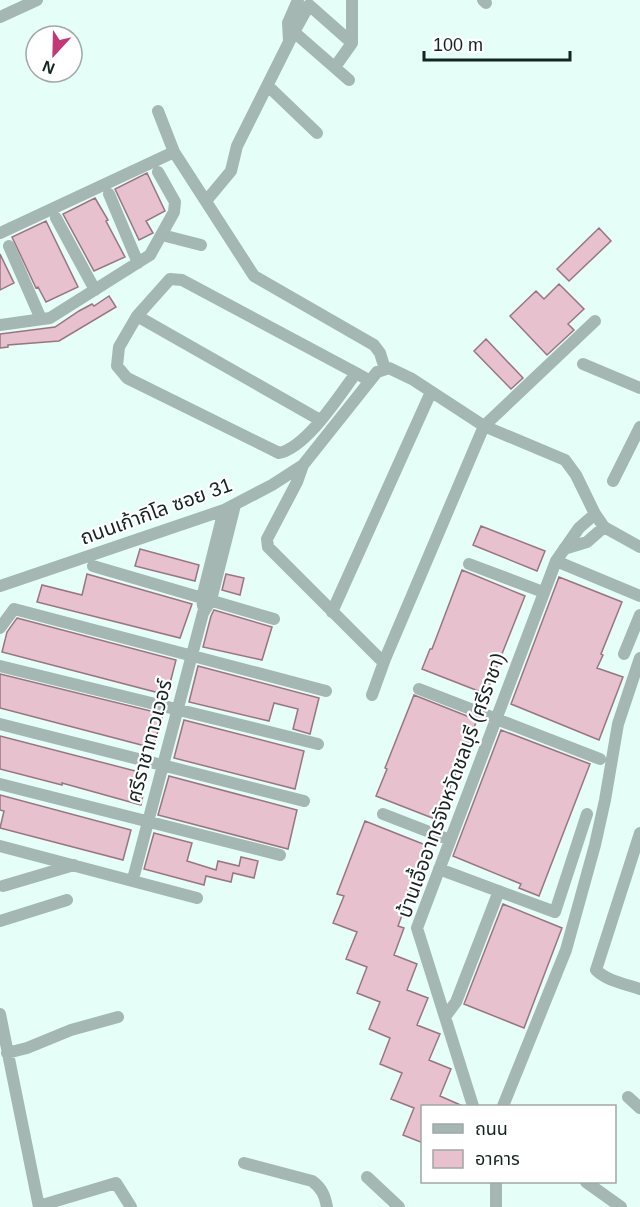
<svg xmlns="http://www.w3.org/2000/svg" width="640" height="1207" font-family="Arial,'Noto Sans Thai',sans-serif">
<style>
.building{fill:#e7c1cd;stroke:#987681;stroke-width:1.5}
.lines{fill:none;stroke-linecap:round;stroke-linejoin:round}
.minor{stroke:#a5b7b2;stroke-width:12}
.labels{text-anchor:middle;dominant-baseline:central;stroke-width:4.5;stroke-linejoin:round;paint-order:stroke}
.street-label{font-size:20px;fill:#142420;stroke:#fff}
</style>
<rect width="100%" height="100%" fill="#e5fef8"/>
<path class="building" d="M147 173 165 211 146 221 153 233 139 240 115 189Z
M95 198 108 220 106 221 125 257 94 271 63 214Z
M46 221 78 287 46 302 38 287 36 288 12 237Z
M599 228 611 241 569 281 557 269Z
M0 254 14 283 0 290Z
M559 284 584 309 568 324 574 330 547 355 510 316 536 291 544 299Z
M109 296 116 307 59 341 8 345V347L0 348V334L55 327 79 311 92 304 94 306Z
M486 339 523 378 511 389 474 351Z
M481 526 545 551 537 571 473 545Z
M140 549 199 565 195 581 135 566Z
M462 570 525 596 486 694 422 669 430 649H432Z
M87 574 192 604 180 638 37 602 42 585 82 595Z
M226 574 244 578 240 595 222 590Z
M559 577 622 602 601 654 603 655 597 668 623 677 599 740 511 704Z
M214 610 272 627 262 660 203 647 211 616Z
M17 618 176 660 167 695 2 652 7 632Z
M198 666 319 698 310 734 293 729 298 709 274 703 269 721 189 702Z
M0 674 163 714 153 748 0 708Z
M414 695 477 720 445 800 448 801 440 821 376 796 387 769 385 768Z
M184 720 304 751 295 789 174 758Z
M501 730 590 764 539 896 519 888 521 884 453 856Z
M0 736 147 774 141 805 62 783V785L0 769Z
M169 776 297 810 288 849 158 815Z
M0 795 131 830 123 860 0 828 4 811 0 810Z
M365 821 428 846 398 926 404 928 394 955 417 964 407 990 428 998 417 1025 440 1034 429 1060 451 1069 440 1096 465 1107H423V1143L403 1135 414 1108 391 1099 402 1073 380 1064 390 1038 369 1029 380 1002 357 993 367 967 346 959 357 932 333 923 344 896 337 894Z
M154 833 192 843 187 861 216 870 218 861 239 866 241 857 258 861 254 878 233 873 231 882 206 876 204 885 144 869Z
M503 904 562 928 524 1028 464 1004Z"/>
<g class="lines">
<path class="minor" d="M483 0 486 3
M0 17 37 0
M294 32 309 5 352 43
M289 41 288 23 298 0
M335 67 352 43V0
M268 86 317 133
M158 111 174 152 254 276 374 345 380 353 385 369
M109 194 138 263
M206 201 231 171 237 146 294 32 349 80
M56 218 95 290
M0 233 174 152
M162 235 201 245
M9 246 41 319
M137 316 320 420
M0 325 50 318 150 255 174 212 175 202 158 172
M583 364 640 388
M356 373C339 396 307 447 279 453L127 378 117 366 119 347 137 316 170 279 182 280 356 373 370 381
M303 465 297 482 267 539 268 547 380 659H385
M613 481 640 427
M564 549 587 542 604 527
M556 561 640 596
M469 564 543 592
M93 566 274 619
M0 586 224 510 272 485 303 465 377 372 389 368 412 379 484 426 565 460 576 475 595 514 604 527 640 547
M203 606 202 598 224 510
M332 612 431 392
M0 628 14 609 326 691
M624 654 640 615
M0 666 318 744
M419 689 600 759
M372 695 385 659 484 426 595 321
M0 724 304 801
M0 784 280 855
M383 814 450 840
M640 833 596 970C607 981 625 984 640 989
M0 846 197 898
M439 869 555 912 587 814
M133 879 203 613 211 600 235 505
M3 886 74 865
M0 921 67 900
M0 1014 39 1207
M445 1017 456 1002 499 891
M7 1053 27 1048 71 1030 118 1017
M628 1097 640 1108
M473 1106 417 928 556 561 579 528 595 514
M503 1106 566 950 595 845 605 800 618 724 640 658
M244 1163 312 1181C322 1188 325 1196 327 1207
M367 1177 399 1207
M586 1182 621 1207
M39 1206 116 1183 131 1207
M496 1207V1182"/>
</g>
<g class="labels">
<g class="street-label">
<text transform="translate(156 511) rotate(-20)">ถนนเก้ากิโล ซอย 31</text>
<text transform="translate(149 741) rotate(-75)">ศรีราชาทาวเวอร์</text>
<text transform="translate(451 785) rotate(-70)">บ้านเอื้ออาทรจังหวัดชลบุรี (ศรีราชา)</text>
</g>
</g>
<rect x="421" y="1105" width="195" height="78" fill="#ffffff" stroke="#a1a7a6" stroke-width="1.5"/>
<rect x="433" y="1124" width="30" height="9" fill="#a5b7b2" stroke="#a1a7a6" stroke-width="1.5"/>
<text x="475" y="1135" font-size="18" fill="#142420">ถนน</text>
<rect x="433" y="1150" width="30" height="18" fill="#e7c1cd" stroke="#a1a7a6" stroke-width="1.5"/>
<text x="475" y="1165" font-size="18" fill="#142420">อาคาร</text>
<g transform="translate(54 54) rotate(202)"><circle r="28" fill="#ffffff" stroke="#a1a7a6" stroke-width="1.5"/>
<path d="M0-4.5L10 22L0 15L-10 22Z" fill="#c03876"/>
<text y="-9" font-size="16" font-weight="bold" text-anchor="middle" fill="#142420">N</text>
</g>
<path d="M424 51v9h146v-9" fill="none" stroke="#142420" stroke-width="3"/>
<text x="433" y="51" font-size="18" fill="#142420" stroke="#ffffff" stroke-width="4.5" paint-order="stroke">100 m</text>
</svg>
